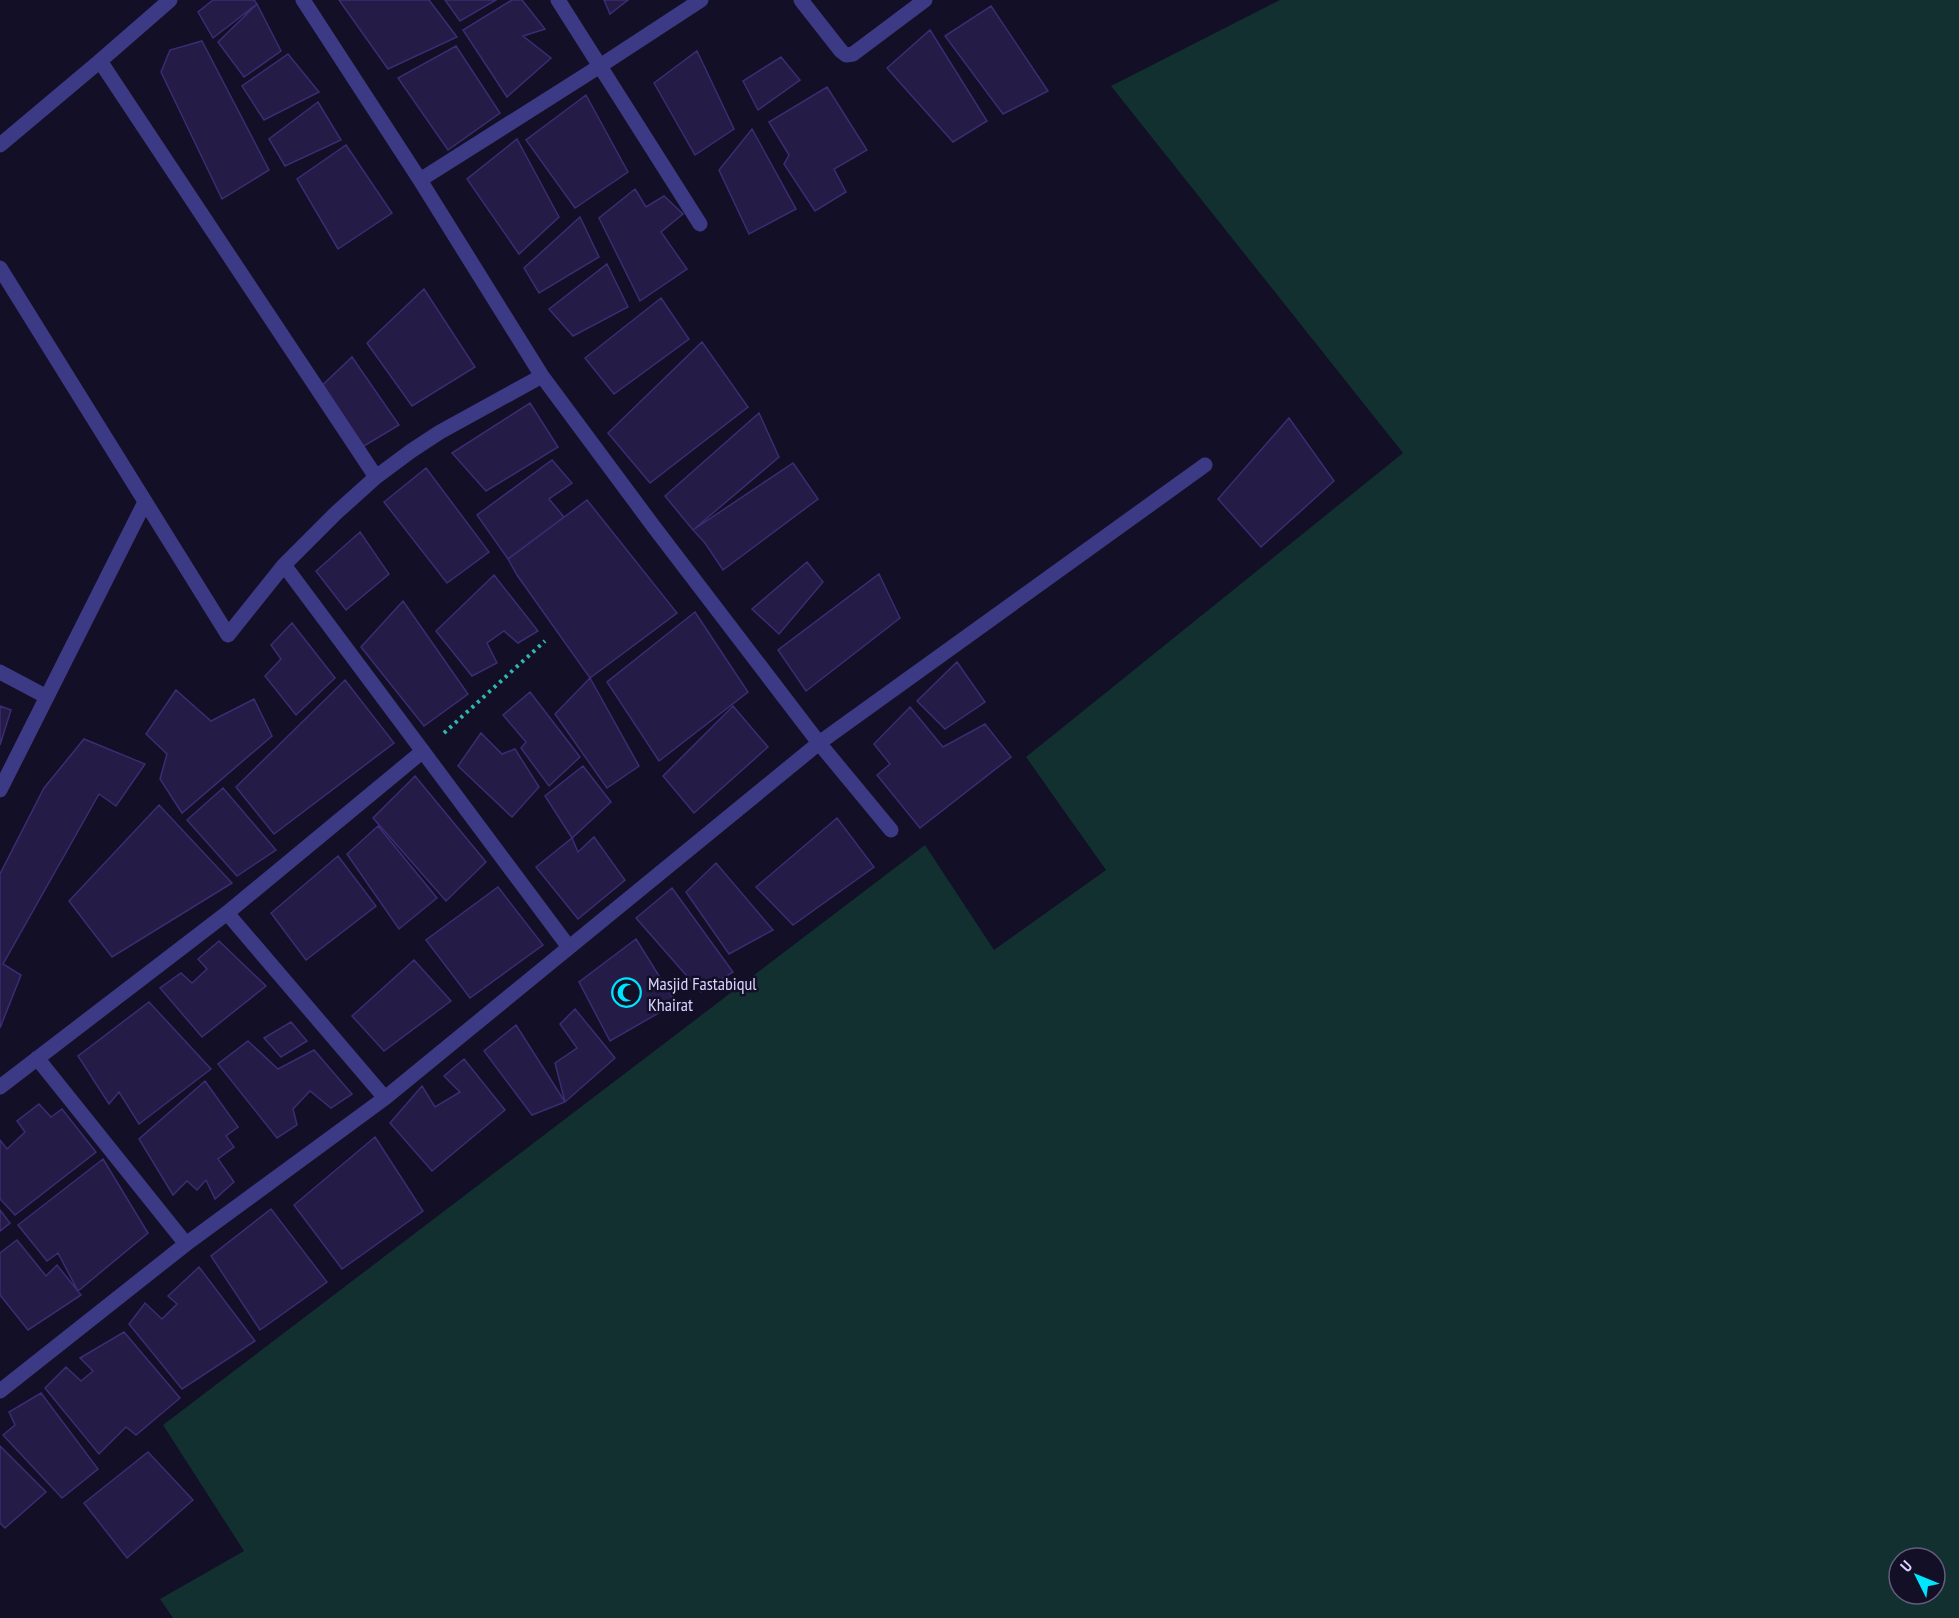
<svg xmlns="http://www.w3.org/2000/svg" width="1959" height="1618" font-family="'PT Sans Narrow',sans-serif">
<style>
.green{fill:#12302f;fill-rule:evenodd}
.building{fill:#241b47;stroke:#3b2d73;stroke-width:1.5}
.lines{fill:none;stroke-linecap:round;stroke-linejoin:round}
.path{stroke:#2fb8b0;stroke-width:4;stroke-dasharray:3 4.5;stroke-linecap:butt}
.service{stroke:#3d3a85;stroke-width:15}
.minor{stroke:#3d3a85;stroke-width:15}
.labels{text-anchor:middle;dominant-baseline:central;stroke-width:5;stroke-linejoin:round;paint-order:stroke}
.poi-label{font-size:18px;fill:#d9d4ff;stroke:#130f26;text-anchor:start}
</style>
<rect width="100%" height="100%" fill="#130f26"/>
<path class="green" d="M1280 0H1959V1618H173L160 1599 244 1551 163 1425 925 845 994 950 1106 870 1026 757 1403 453 1111 86ZM1899 1558H1935V1594H1899Z"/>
<path class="building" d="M213 0H254L257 4 213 38 198 12Z
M339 0H429L457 37 388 69Z
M445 0H496L460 21Z
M512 0H522L545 29 523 36 551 58 507 97 463 30Z
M604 0H628L610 14Z
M257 4 281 51 244 77 218 42Z
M991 6 1048 91 1003 114 945 36Z
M930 30 987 121 953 142 887 68Z
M202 41 269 170 222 199 161 72 170 50Z
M456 46 500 113 448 150 398 78Z
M697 51 734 129 695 155 654 83Z
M288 54 319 92 264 120 242 86Z
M781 57 800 80 758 110 743 81Z
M827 87 867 150 834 169 846 192 815 211 784 164 789 155 769 122Z
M586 95 628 172 575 208 526 140Z
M318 102 341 140 285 166 269 139Z
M752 129 796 209 749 234 719 170Z
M517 139 559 217 519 254 467 179Z
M346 145 392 213 338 249 297 179Z
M635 189 646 207 664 196 683 214 661 232 687 269 640 301 599 218Z
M580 217 599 257 539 293 524 268Z
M607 264 628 307 573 336 549 309Z
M424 289 475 367 412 406 367 343Z
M661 298 689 339 614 394 585 358Z
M702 342 748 407 650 483 608 433Z
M352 357 399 425 364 446 313 394Z
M530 403 558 447 486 491 452 453Z
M759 413 779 457 693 530 665 496Z
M1289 418 1334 481 1261 547 1218 499Z
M552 460 572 483 549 499 564 517 508 559 477 515Z
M793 463 818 499 723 570 705 543 693 530Z
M426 468 489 552 447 583 384 502Z
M587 500 677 613 590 678 517 575 508 559Z
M360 532 389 574 346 610 316 571Z
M807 562 823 582 779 634 752 609Z
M879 574 900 618 806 691 778 650Z
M494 575 538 631 518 643 504 631 487 643 497 663 472 676 436 631Z
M403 601 468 694 424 726 361 647Z
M695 612 748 692 659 761 607 682Z
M292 623 335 678 296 715 265 676 281 659 271 645Z
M957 662 985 702 945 729 917 701Z
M590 678 639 766 607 788 555 714Z
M345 680 394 743 274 834 236 787Z
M176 690 211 721 254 699 272 736 182 813 160 779 167 754 146 734Z
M530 692 580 757 549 786 521 748 526 742 503 715Z
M0 706 11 710 0 745Z
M733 706 768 747 694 813 663 776Z
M910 707 943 747 985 724 1011 757 920 828 877 775 890 764 874 744Z
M481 733 502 754 515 749 539 787 512 817 458 766Z
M84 739 145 764 116 806 99 794 3 964 21 975 0 1028V874L44 788Z
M583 766 611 802 572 838 545 796Z
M415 776 486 862 446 901 373 818Z
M223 788 276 850 237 876 187 820Z
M159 805 232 883 112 957 69 901Z
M837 818 874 867 793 925 756 887Z
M378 826 437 898 399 929 347 854Z
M594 837 625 880 578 919 536 867 572 838 578 852Z
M338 856 376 906 306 960 271 913Z
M716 863 773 930 729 954 686 892Z
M498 887 543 945 470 998 426 940Z
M672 888 733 972 701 992 636 918Z
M636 939 676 1003 610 1041 579 982Z
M219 941 266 986 202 1037 160 988 181 973 192 983 207 969 198 959Z
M414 960 451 1001 384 1051 352 1016Z
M149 1002 211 1069 139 1124 119 1092 109 1104 78 1056Z
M575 1009 615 1058 565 1102 555 1063 577 1048 560 1024Z
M291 1022 307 1041 281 1057 264 1038Z
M516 1025 565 1102 532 1115 484 1051Z
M248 1041 278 1069 314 1050 352 1094 331 1108 310 1091 293 1109 297 1125 277 1138 218 1064Z
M464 1059 505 1110 432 1171 390 1123 422 1086 435 1107 460 1092 444 1076Z
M205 1081 238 1127 226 1136 234 1147 218 1159 234 1182 215 1199 206 1180 197 1190 187 1181 173 1195 139 1139Z
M39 1104 51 1117 62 1109 96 1152 15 1215 0 1199V1140L7 1149 25 1132 17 1121Z
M375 1137 423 1211 342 1269 294 1205Z
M103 1159 148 1233 78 1291 58 1253 47 1261 18 1225Z
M271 1209 327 1282 260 1330 211 1256Z
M0 1210 10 1223 0 1231Z
M17 1240 46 1276 57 1265 81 1295 28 1330 0 1295V1253Z
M199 1267 255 1341 182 1389 129 1324 145 1303 162 1319 177 1304 168 1296Z
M124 1332 180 1398 136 1435 126 1427 99 1454 45 1388 66 1367 81 1381 93 1371 80 1358Z
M41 1393 98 1469 62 1498 3 1435 15 1425 9 1412Z
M0 1446 46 1492 5 1528 0 1523Z
M148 1452 193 1500 127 1558 84 1503Z"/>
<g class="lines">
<path class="path" d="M444 733 545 641"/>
<path class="service" d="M819 743 1205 465"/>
<path class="minor" d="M170 0 100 61 376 477
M303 0 420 180 542 376 654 527 819 743 891 830
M558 0 700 224
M801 0 841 51 846 55 853 54 925 0
M0 145 100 61
M420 180 600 66 701 0
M0 268 228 635 284 565 336 513 376 477 411 451 440 432 542 376
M284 565 568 946
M0 672 47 697
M0 790 145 502
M227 913 385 1098
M37 1058 186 1244
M0 1087 227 913 423 751
M0 1391 186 1244 385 1098 819 743"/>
</g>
<defs>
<symbol id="mosque-ring" viewBox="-11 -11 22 22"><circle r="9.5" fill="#130f26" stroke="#00e5ff" stroke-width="1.5"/><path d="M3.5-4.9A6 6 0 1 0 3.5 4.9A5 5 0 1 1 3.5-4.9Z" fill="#00e5ff"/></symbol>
</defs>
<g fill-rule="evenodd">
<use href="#mosque-ring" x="610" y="976" width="33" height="33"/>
</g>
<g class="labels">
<g class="poi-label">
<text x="648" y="983">Masjid Fastabiqul<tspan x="648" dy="21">Khairat</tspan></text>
</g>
</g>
<g transform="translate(1917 1576) rotate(313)"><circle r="28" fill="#130f26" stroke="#625e7d" stroke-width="1.5"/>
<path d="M0-4.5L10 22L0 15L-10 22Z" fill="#00e5ff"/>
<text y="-9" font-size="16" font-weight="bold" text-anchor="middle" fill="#d9d4ff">U</text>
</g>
</svg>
